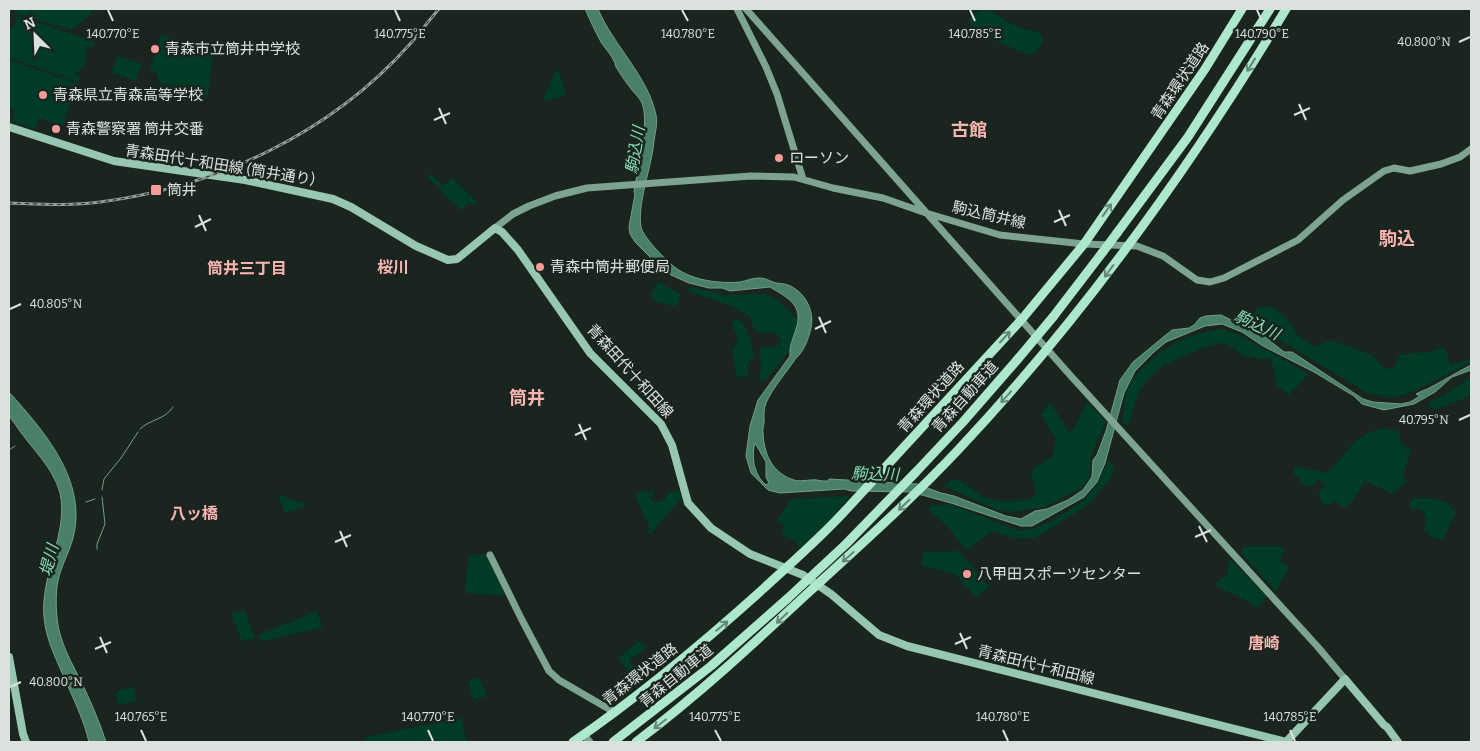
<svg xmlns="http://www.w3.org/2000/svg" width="1480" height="751" font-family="Bitter,'Noto Sans JP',serif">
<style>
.green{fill:#003b27}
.water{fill:#498067;stroke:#759d8b;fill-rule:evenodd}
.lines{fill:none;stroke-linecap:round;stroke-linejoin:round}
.stream{stroke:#759d8b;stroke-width:1}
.secondary{stroke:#7ea391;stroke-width:7}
.primary{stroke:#97c7b0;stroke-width:8}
.highway{stroke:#aee8cc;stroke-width:9}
.rail-casing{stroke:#969e9a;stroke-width:3}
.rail{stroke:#1a2520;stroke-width:1;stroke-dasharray:4;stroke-linecap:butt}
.highway-bridge{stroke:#aee8cc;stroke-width:9}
.oneway{stroke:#648676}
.ticks{fill:none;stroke:#dbe2de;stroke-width:2}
.poi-dot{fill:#f59c96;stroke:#1a2520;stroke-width:2}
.labels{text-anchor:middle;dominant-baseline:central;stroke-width:5;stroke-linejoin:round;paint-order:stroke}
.poi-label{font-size:15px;fill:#dbe2de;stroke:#1a2520;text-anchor:start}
.street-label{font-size:15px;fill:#dbe2de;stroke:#1a2520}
.water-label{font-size:16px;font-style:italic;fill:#89dfb8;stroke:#1a2520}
.neighbourhood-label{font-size:16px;font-weight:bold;fill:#f9b5b0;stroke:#1a2520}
.quarter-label{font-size:18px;font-weight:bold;fill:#f9b5b0;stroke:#1a2520}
.ticks-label{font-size:12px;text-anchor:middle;fill:#dbe2de;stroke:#1a2520;stroke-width:5;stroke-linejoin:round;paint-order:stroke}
</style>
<rect width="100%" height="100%" fill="#1a2520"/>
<path class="green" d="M16 9H95L89 16 71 30 14 13Z
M981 9H988L1013 25 1040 33 1044 40 1040 47 1031 55C1010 47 987 40 970 24L969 19Z
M17 16 94 41 92 47 85 46C89 58 87 67 75 74L80 77 79 82 9 58V29L17 23 15 22Z
M161 35 213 50 208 97 201 99 182 90 160 83 155 72 150 70Z
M117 56 142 64 136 81 112 73Z
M9 60 77 83 63 126 39 118 35 129 11 121 15 110 9 108Z
M559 71 566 95 545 101 544 97 555 72Z
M431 173 442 186 452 178 477 202 473 205 469 203 461 211 456 204 445 197 439 187 427 178Z
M658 282 681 294 676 307 658 302 650 295Z
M690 287 725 295 765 294 778 300 799 321C797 346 780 363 765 381L758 379 761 370 760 347C769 347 777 351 781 340L774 332 762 333 755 331 750 318 734 307 688 291Z
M1259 307H1272L1283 315 1291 324 1298 336 1315 347 1331 340 1372 355 1383 367 1391 369 1396 365 1400 354 1431 352 1443 347 1447 352 1450 365 1469 359 1471 362 1415 391 1397 397 1383 396 1367 393 1253 324 1252 315Z
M739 319 745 326 752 344 754 356 748 365V377L736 376 732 349C742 338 737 336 731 324L735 320Z
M1222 329 1236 333 1309 374 1289 395 1276 385 1274 369 1270 358 1260 359 1244 356 1231 347 1222 343 1202 348 1162 366 1145 383 1138 394 1128 426 1122 422C1124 410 1124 395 1130 384 1134 376 1141 369 1147 364 1168 343 1193 333 1222 329Z
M1471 377V396L1436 409 1429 407V403L1451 391Z
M1050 402 1070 433 1075 426 1087 402 1106 421 1091 457 1089 478 1082 488 1045 507 1010 512 997 510 944 486 950 480C965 478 973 492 984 497 996 503 1019 501 1031 499L1036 493 1031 474 1036 466 1052 457 1056 440 1041 414Z
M1385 428 1400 432V442L1411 450 1403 474 1406 482 1393 494 1365 481 1351 504 1343 508 1336 501 1324 506 1318 493 1325 485 1318 479 1311 487 1299 483 1300 479 1293 473 1294 466 1328 473C1348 451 1354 433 1385 428Z
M1108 460 1112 464 1114 471 1108 482 1088 505 1055 526 1035 538H1015L993 531 966 550 947 526 929 510V506L949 504 1018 530 1031 529 1052 521 1083 501 1097 485Z
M643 490 645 493 653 490 654 494 649 497 655 503 665 499 668 493 679 490 682 498 650 534 647 532 650 528 635 496Z
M277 494 308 505 285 513Z
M850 496 833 517 800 548 794 540 781 534 785 527 777 521 791 499Z
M1413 498C1428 498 1450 497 1456 513L1443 539C1434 540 1429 537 1424 529L1426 523 1424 512 1419 509H1411L1409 504Z
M1244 546H1278L1285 548 1280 561 1289 566 1288 570 1276 591 1242 554V550Z
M959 551 989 587 976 597 955 574 921 566 923 552Z
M487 554 504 593 502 596 467 593 465 591 469 557Z
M1230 559 1267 596 1257 608 1238 596 1217 587 1216 583C1234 571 1224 575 1230 559Z
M242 610 245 611 255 638 242 641 231 614Z
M317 611 322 626 321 628 263 641 260 640 258 635Z
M640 640 646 648 629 661 636 670 630 674 618 658Z
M479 677 487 696 474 700 468 684 469 681Z
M134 687 137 701 118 705 115 691Z
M461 718 467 742H365V737Z"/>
<path class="water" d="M585 9H598C613 45 648 76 656 115 658 123 655 133 654 141 652 166 637 203 641 227 643 237 664 258 672 265 689 280 718 284 740 282 746 281 752 278 759 278 765 278 768 280 773 282 777 284 783 283 788 285 804 291 815 310 811 328 809 337 804 352 796 358 787 372 773 387 766 403 764 408 764 412 764 418 765 423 762 428 763 433 764 453 771 471 791 479 799 483 809 479 817 480 821 481 824 481 828 481L829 479 917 484 941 493 954 496 1006 516 1021 519 1035 511 1047 509 1068 500 1083 490 1092 477 1093 460 1097 455 1106 431 1120 380 1133 362 1172 330 1189 328 1194 325 1200 318 1206 316 1221 315 1264 336 1284 352H1292L1363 399 1373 402 1401 404 1410 402 1420 396 1416 394C1421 391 1426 390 1431 387 1445 380 1457 372 1471 365V370L1452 377 1435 392 1414 404 1384 410 1362 404 1354 396 1314 372 1263 346 1242 332 1222 324 1205 326 1166 342 1154 352 1135 371 1124 393 1105 463 1097 482 1084 497 1032 526H1021L951 503 911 492 852 491 844 489 780 493 768 490 751 473 746 456 750 426 758 400 790 356C789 346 793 339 796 329 804 305 788 298 770 287L730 291 722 288H709L689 283 671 275 657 264 635 242 630 234 629 227 635 194 634 192C637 170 651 120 641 101 638 96 632 91 629 86 624 80 620 73 616 67 614 57 606 50 601 42 595 31 590 20 585 9ZM755 443 766 462V477L769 483 766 485C754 475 751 457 755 443Z
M9 392C44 431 88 481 73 538 69 553 61 566 58 581 55 595 56 616 59 630 63 647 72 664 80 679 90 700 99 720 106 742H89C84 721 75 702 66 682 57 660 46 641 44 617 40 576 69 532 60 493 53 467 32 449 17 427 15 423 10 419 9 414 7 408 9 399 9 392Z"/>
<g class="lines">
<path class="stream" d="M140 429C150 419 165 420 173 407
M9 450 15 446
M102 490 104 479 121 458 138 432
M86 502 95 499
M97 549V544L105 524 102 497"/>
<path class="secondary" d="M737 9 766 67 777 94 803 179
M746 9 1070 375 1317 646 1345 679
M495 228 513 214 529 206 555 196 587 188 751 176 794 177 833 188 883 198 926 213 1000 235 1084 244 1137 246 1163 256 1197 280 1210 282 1224 278 1298 240 1343 200 1384 171 1394 168 1410 171 1441 164 1460 157 1471 149
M490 555 522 620 549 671 559 680 614 712
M584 735 590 742"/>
<path class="primary" d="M9 127 114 161 245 180 333 199 351 207 416 246 448 260 457 259 495 228 502 232 518 250 590 353 661 424 672 445 688 503 711 528 750 554 803 575 831 594 879 635 907 646 1286 742 1345 679 1384 725 1387 727 1398 742
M9 657 23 734 26 742"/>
<path class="highway" d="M1117 233 1188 137 1270 9
M1053 317 1102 253
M915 473 963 422 1017 360
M573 742C640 696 703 643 763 589 790 564 818 540 843 513L1022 319 1084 244 1205 69 1242 9
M613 742 711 666 787 599
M636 742C697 696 752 645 808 593 859 546 911 500 958 450 1084 316 1192 165 1286 9"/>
<defs>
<path id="rail" d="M9 203C39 204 70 206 100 202 217 187 331 133 410 44 420 33 429 20 439 9"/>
</defs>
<use href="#rail" class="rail-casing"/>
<use href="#rail" class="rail"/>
<path class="highway-bridge" d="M1102 253 1117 233
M1017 360 1053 317
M787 599 846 544 915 473"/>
</g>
<defs><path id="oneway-shaft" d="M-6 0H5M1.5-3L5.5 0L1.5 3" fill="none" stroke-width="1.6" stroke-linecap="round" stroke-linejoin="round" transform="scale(1.25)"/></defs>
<g class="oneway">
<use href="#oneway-shaft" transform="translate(1251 65) rotate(122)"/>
<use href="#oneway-shaft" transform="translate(1107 210) rotate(-55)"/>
<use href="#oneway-shaft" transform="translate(1109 271) rotate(127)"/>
<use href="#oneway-shaft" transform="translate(1005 337) rotate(-47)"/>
<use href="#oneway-shaft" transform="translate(1006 397) rotate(132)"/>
<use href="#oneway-shaft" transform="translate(904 505) rotate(136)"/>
<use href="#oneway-shaft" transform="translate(848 557) rotate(138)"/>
<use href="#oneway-shaft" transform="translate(782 618) rotate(136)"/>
<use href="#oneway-shaft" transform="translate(722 626) rotate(-40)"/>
<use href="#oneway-shaft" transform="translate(660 724) rotate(143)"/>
</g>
<path class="ticks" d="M108 10 113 21M395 10 400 21M682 10 688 21M970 10 975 21M1257 10 1262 21M1459 42 1470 37M1299 104 1306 120M439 108 446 124M1294 115 1310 108M434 120 450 113M1059 210 1066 226M199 215 206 231M1054 222 1070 215M195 227 211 219M10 309 21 304M819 317 826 333M815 329 831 321M1459 420 1470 415M579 424 586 440M575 435 591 428M1199 526 1207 542M340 531 347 547M1195 537 1211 530M335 542 351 535M960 633 967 649M100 637 107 653M955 644 971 637M95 649 111 642M10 687 21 682M141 730 146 741M428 730 433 741M715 730 721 741M1003 730 1008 741M1290 730 1295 741"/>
<g class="poi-dot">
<circle cx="155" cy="49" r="5"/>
<circle cx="43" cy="95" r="5"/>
<circle cx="56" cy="129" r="5"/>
<circle cx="779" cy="158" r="5"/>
<rect x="150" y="184" width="12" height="12" rx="2.5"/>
<circle cx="540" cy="267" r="5"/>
<circle cx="967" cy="574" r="5"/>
</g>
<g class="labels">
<g class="poi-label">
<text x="165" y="49">青森市立筒井中学校</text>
<text x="53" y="95">青森県立青森高等学校</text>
<text x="66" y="129">青森警察署 筒井交番</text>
<text x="789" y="158">ローソン</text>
<text x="167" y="190">筒井</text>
<text x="550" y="267">青森中筒井郵便局</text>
<text x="977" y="574">八甲田スポーツセンター</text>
</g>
<g class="street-label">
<text transform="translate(1180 81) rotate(-56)">青森環状道路</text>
<text transform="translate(220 165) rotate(9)">青森田代十和田線 (筒井通り)</text>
<text transform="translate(989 215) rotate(13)">駒込筒井線</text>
<text transform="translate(630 371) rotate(48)">青森田代十和田線</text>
<text transform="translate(931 397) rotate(-48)">青森環状道路</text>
<text transform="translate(965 397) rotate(-48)">青森自動車道</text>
<text transform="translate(1036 665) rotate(14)">青森田代十和田線</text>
<text transform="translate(640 674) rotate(-38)">青森環状道路</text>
<text transform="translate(676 676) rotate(-39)">青森自動車道</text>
</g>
<g class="water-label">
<text transform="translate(635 150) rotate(-81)">駒込川</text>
<text transform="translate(1257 325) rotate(25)">駒込川</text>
<text transform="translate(875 474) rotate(1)">駒込川</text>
<text transform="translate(49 560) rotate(-75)">堤川</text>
</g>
<g class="neighbourhood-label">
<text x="393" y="267">桜川</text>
<text x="247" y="268">筒井三丁目</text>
<text x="194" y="513">八ッ橋</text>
<text x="1264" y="643">唐崎</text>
</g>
<g class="quarter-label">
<text x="969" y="130">古館</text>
<text x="1397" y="239">駒込</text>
<text x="527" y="398">筒井</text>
</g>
</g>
<g class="ticks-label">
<text x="113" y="38">140.770°E</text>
<text x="400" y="38">140.775°E</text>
<text x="688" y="38">140.780°E</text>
<text x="975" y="38">140.785°E</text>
<text x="1262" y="38">140.790°E</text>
<text x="1424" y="46">40.800°N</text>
<text x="56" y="308">40.805°N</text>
<text x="1424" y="424">40.795°N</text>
<text x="56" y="686">40.800°N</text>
<text x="141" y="721">140.765°E</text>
<text x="428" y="721">140.770°E</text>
<text x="715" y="721">140.775°E</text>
<text x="1003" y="721">140.780°E</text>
<text x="1290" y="721">140.785°E</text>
</g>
<rect width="1480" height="751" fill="none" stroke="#dbe2de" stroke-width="20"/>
<g transform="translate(35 35) rotate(336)" stroke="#1a2520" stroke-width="4" paint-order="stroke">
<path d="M0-4L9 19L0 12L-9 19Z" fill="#dbe2de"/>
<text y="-8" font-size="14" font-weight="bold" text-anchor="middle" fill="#dbe2de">N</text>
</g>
</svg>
